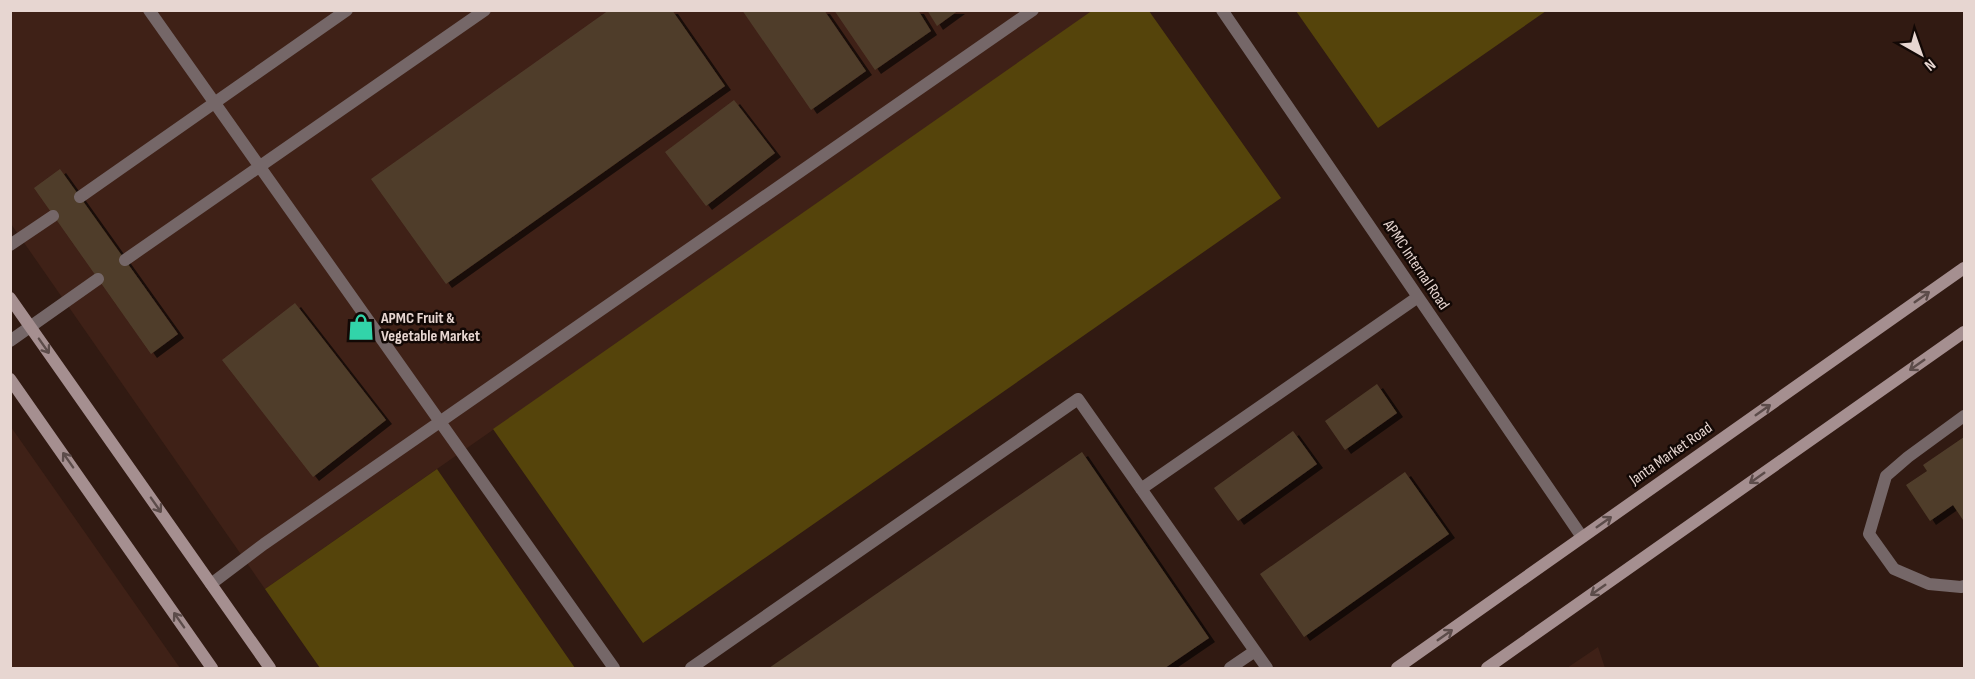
<svg xmlns="http://www.w3.org/2000/svg" width="1975" height="679" font-family="'Sofia Sans Condensed',sans-serif">
<style>
.built{fill:#3f2117}
.green{fill:#55440b}
.building{fill:#503d2b;filter:url(#shadow)}
.lines{fill:none;stroke-linecap:round;stroke-linejoin:round}
.lane{stroke:#756768;stroke-width:12}
.secondary{stroke:#a58f90;stroke-width:12}
.oneway{stroke:#5c4c4a}
.labels{text-anchor:middle;dominant-baseline:central;stroke-width:5;stroke-linejoin:round;paint-order:stroke}
.street-label{font-size:16px;fill:#e7d6d1;stroke:#120805}
.poi-label{font-size:16px;font-weight:bold;fill:#e7d6d1;stroke:#120805;text-anchor:start}
</style>
<defs>
<filter id="shadow"><feDropShadow dx="6" dy="4" stdDeviation="0" flood-color="#0009"/></filter>
</defs>
<rect width="100%" height="100%" fill="#311a12"/>
<path class="built" d="M10 11H1093L265 589 11 224Z
M10 427H11L180 668H11Z
M1598 647 1605 668H1567Z"/>
<path class="green" d="M1093 10 1149 11 1281 198 643 643 493 429Z
M1296 11H1546L1378 128Z
M437 469 575 668H320L265 589Z"/>
<path class="building" d="M609 10H672L725 86 446 284 371 179Z
M742 10H824L866 71 811 110Z
M834 10H918L931 31 875 70Z
M927 10H959L937 26Z
M734 100 775 153 706 206 665 152Z
M60 169 178 334 151 354 34 188Z
M295 303 386 420 313 477 222 360Z
M1377 384 1397 413 1345 450 1325 421Z
M1293 431 1317 464 1238 521 1214 488Z
M1964 437V519L1963 520 1953 505 1930 521 1906 485 1927 471 1923 465Z
M1082 452 1209 638 1165 668H769Z
M1405 472 1449 534 1304 637 1260 574Z"/>
<g class="lines">
<path class="lane" d="M149 10 614 668
M1222 10 1582 537
M80 197 347 10
M10 245 53 216
M125 260 485 10
M10 341 98 279
M1964 416 1908 457 1886 476 1869 534 1894 569 1929 584 1961 587 1964 586
M1141 489 1418 297
M211 584 264 544 1033 10
M691 668 1078 399 1267 668
M1230 668 1255 651"/>
<path class="secondary" d="M10 298 270 668
M10 379 212 668
M1397 668 1964 268
M1487 668 1964 332"/>
</g>
<defs><path id="oneway-shaft" d="M-6 0H5M1.5-3L5.5 0L1.5 3" fill="none" stroke-width="1.6" stroke-linecap="round" stroke-linejoin="round" transform="scale(1.5)"/></defs>
<g class="oneway">
<use href="#oneway-shaft" transform="translate(1922 297) rotate(-35)"/>
<use href="#oneway-shaft" transform="translate(44 346) rotate(55)"/>
<use href="#oneway-shaft" transform="translate(1917 365) rotate(145)"/>
<use href="#oneway-shaft" transform="translate(1763 410) rotate(-35)"/>
<use href="#oneway-shaft" transform="translate(68 460) rotate(-125)"/>
<use href="#oneway-shaft" transform="translate(1757 478) rotate(145)"/>
<use href="#oneway-shaft" transform="translate(156 505) rotate(55)"/>
<use href="#oneway-shaft" transform="translate(1604 522) rotate(-35)"/>
<use href="#oneway-shaft" transform="translate(1598 590) rotate(145)"/>
<use href="#oneway-shaft" transform="translate(179 620) rotate(-125)"/>
<use href="#oneway-shaft" transform="translate(1445 635) rotate(-35)"/>
</g>
<defs>
<symbol id="shop-bare" viewBox="-9 -9 18 18"><path d="M-5-2.5h2.3a2.7 3.5 0 0 1 5.4 0H5L5.5 6h-11ZM-1.5-2.5h3a1.5 2.3 0 0 0-3 0Z" fill="#32d4a9" stroke="#120805" stroke-width="2.5" paint-order="stroke"/></symbol>
</defs>
<g fill-rule="evenodd">
<use href="#shop-bare" x="342" y="308" width="38" height="38"/>
</g>
<g class="labels">
<g class="street-label">
<text transform="translate(1416 265) rotate(56)">APMC Internal Road</text>
<text transform="translate(1671 454) rotate(-35)">Janta Market Road</text>
</g>
<g class="poi-label">
<text x="381" y="318">APMC Fruit &amp;<tspan x="381" dy="18">Vegetable Market</tspan></text>
</g>
</g>
<rect width="1975" height="679" fill="none" stroke="#e7d6d1" stroke-width="24"/>
<g transform="translate(1921 54) rotate(140)" stroke="#120805" stroke-width="4.5" paint-order="stroke">
<path d="M0-4.5L10 22L0 15L-10 22Z" fill="#e7d6d1"/>
<text y="-9" font-size="16" font-weight="bold" text-anchor="middle" fill="#e7d6d1">N</text>
</g>
</svg>
